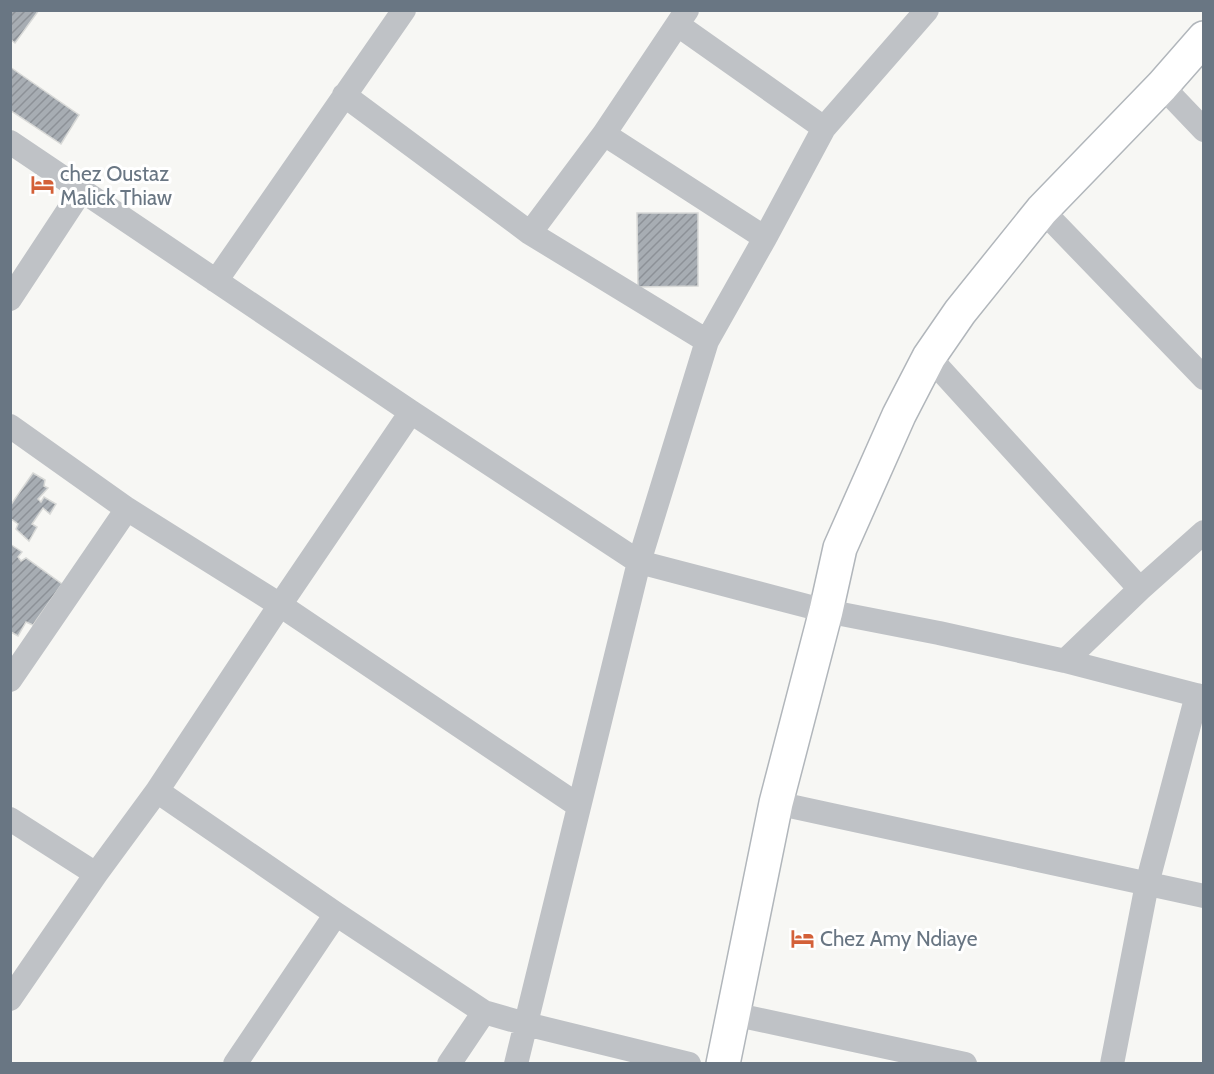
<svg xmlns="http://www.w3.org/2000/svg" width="1214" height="1074" font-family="Cabin,sans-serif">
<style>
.building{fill:url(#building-hatch);stroke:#d8d9d7;stroke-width:1.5}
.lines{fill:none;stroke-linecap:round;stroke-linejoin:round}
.secondary-casing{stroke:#b1b6bb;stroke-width:36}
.street{stroke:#bfc2c6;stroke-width:24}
.secondary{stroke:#fff;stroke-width:33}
.labels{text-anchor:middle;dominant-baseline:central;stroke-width:6;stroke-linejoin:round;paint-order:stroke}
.poi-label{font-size:21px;fill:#697683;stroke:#fff;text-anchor:start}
</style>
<defs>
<pattern id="building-hatch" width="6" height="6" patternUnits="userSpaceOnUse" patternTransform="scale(1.5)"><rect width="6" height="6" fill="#a7adb3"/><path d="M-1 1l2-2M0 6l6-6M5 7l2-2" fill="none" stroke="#8c9197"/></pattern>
</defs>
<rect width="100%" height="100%" fill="#f7f7f4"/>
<path class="building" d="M10 10H39L15 43 10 39Z
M10 67 79 115 61 144 10 110Z
M637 213H698V286L638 287Z
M33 473 45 480 44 486 48 488 38 499 41 502 44 497 56 504 50 514 43 508 32 524 37 527 29 541 16 529 18 524 10 518V506Z
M10 544 22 552 18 557 21 561 26 558 62 584 33 625 26 622 18 636 11 632 10 633Z"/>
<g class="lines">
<defs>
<path id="secondary" d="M723 1064 776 803 826 611 840 548 899 415 929 357 960 312 1042 210 1162 86 1204 38"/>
</defs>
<use href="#secondary" class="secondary-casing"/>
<path class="street" d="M678 25 824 128
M1162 86 1204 130
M344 95 530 233 707 341
M604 134 765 238
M10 142 411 412 639 562 826 611 939 633 1065 661 1204 697
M1042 210 1204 378
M530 233 604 134 687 10
M216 281 404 10
M10 299 81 191
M929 357 1140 589
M10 426 127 509 280 605 579 806
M1065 661 1140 589 1204 532
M10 680 127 509
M157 791 336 914 484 1012 526 1024 689 1064
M776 803 1204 896
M10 819 96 874
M10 999 96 874 157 791 280 605 411 412
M733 1014 965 1064
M235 1064 336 914
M449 1064 484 1012
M516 1064 639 562 707 341 765 238 824 128 927 10
M1112 1064 1147 884 1197 695"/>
<use href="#secondary" class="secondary"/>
</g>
<defs>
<symbol id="hotel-bare" viewBox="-9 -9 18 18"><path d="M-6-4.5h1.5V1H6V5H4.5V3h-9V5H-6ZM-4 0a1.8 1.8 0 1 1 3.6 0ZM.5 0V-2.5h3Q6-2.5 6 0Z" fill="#d36038" stroke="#fff" stroke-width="2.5" paint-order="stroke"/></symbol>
</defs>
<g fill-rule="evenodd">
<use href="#hotel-bare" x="26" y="168" width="33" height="33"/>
<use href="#hotel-bare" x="786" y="922" width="33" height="33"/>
</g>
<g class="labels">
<g class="poi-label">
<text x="60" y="173">chez Oustaz<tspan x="60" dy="24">Malick Thiaw</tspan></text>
<text x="820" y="938">Chez Amy Ndiaye</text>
</g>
</g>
<rect width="1214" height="1074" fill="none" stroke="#697683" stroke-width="24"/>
</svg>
